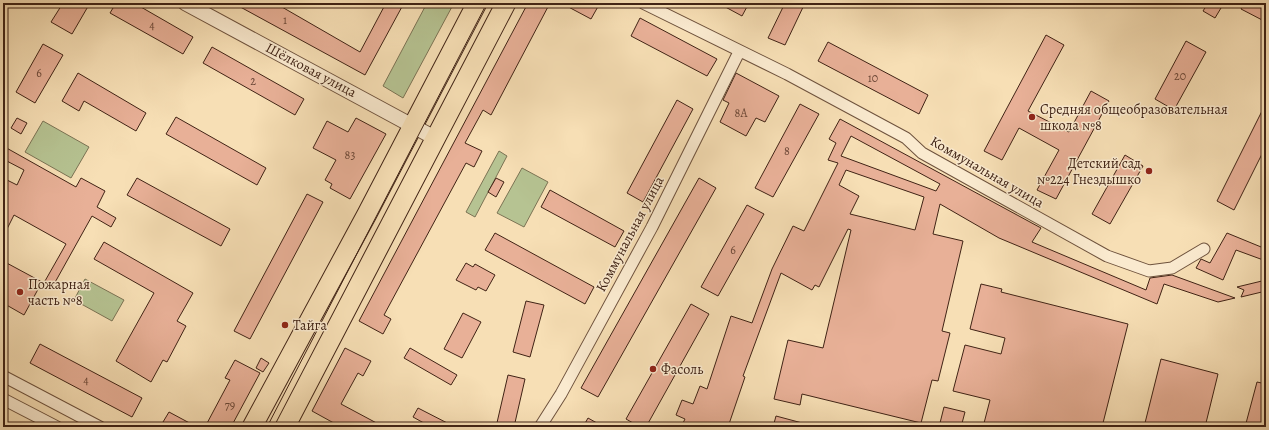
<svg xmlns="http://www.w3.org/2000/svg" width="1269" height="430" font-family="Alegreya,serif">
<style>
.green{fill:#b6c392;stroke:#7b7354}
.building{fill:#e8b097;stroke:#402315;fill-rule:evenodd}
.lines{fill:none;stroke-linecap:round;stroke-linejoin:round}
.minor-casing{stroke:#6e523d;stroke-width:13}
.tertiary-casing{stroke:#6e523d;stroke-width:16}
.trunk-casing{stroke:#402315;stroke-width:21}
.minor{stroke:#faeacf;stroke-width:11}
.tertiary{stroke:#faeacf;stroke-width:14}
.trunk{stroke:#f7dfb5;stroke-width:19}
.tram{stroke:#402315;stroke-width:1}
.poi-dot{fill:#8f2418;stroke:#faeacf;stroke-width:1.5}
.labels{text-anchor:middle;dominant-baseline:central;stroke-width:3;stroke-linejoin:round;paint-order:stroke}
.number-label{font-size:12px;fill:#6a4636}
.street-label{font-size:14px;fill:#402315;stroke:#faeacf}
.poi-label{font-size:14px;fill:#402315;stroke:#faeacf;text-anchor:start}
</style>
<rect width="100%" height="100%" fill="#f7dfb5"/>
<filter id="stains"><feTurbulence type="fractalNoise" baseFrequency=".005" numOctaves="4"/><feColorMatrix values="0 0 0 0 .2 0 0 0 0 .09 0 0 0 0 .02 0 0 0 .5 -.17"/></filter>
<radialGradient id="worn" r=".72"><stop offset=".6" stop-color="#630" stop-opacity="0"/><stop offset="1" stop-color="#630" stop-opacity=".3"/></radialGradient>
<path class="green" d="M427 3H454L403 98 383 86Z
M43 121 89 147 71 178 25 152Z
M499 151 507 156 475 217 466 212Z
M522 168 548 182 524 227 497 213Z
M85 279 124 300 112 321 74 300Z"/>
<path class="building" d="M63 3H90L72 34 51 22Z
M116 3H134L193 37 183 54 110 13Z
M233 3H275L360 52 386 3H404L365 75Z
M528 3H550L491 115 483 110 465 143 482 151 474 167 466 163 384 315 391 319 383 334 359 321Z
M561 3H600L591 19Z
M718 3H749L742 16Z
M785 3H805L785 45 768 38Z
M1208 3H1212L1221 8 1215 18 1203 11Z
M1244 3H1266V22L1241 9Z
M640 18 717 59 707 76 631 36Z
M1046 35 1064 45 1028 111 1069 132 1091 91 1109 101 1056 199 1037 190 1059 150 1019 128 1002 160 984 151Z
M1186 41 1206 52 1174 110 1155 99Z
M828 42 928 95 919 114 818 61Z
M43 44 63 55 35 103 16 92Z
M212 47 304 99 295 115 203 63Z
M78 73 146 113 136 131 84 101 79 111 62 101Z
M736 73 779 96 765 122 756 118 746 136 720 122 729 103 723 100Z
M677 100 693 109 643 202 627 193Z
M1266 103V146L1234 210 1217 201Z
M800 104 819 114 773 197 755 188Z
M176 117 266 168 257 185 166 134Z
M17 118 27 123 21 134 11 128Z
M356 118 386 134 350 199 330 188 332 184 325 180 336 160 313 148 327 121 348 132Z
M840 119 1041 228 1032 242 1146 290 1150 278 1172 275 1235 298 1218 302 1164 284 1157 304 999 238 940 204 933 234 963 241 942 331 950 333 938 381 932 380 921 423 802 394 800 405 774 399 788 340 823 348 851 230 848 229 819 287 815 285 812 290 781 273 743 376 745 377 728 427H681L685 419 676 415 682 400 693 404 700 386 707 389 731 316 752 323 772 269 793 226 804 231 838 163 828 160 836 143 829 139ZM851 136 940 184 936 191 841 156ZM846 170 924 197 915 230 850 214 859 196 839 185Z
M3 146 76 187 81 178 105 191 97 207 116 218 111 227 92 216 53 286 45 281 66 244 14 215 3 237V178L17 185 24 170 3 159Z
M1125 155 1143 166 1110 224 1092 214Z
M137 178 230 229 221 246 127 195Z
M496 178 504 182 496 197 488 192Z
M699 178 716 188 598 397 581 388Z
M550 190 624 231 615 247 541 207Z
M307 194 323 202 250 339 234 331Z
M747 205 764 214 718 296 701 287Z
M495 233 594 287 585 304 485 250Z
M1227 233 1266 249V261L1236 250 1223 280 1196 268 1201 259 1210 263Z
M104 242 193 293 177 321 186 326 167 362 163 360 151 382 116 361 154 293 94 259Z
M3 261 42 282 24 315 3 303Z
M466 263 473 267 475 264 495 275 486 291 478 287 476 290 456 280Z
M1266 280V291L1241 297 1244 290 1237 287Z
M981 284 1002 289 1001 292 1128 324 1102 427H983L990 400 953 391 965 345 1001 354 1005 338 970 329Z
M526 301 544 305 530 357 513 352Z
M691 304 709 314 646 427H640L626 419Z
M463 313 481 322 462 358 444 349Z
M40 344 142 398 132 417 30 363Z
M345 348 371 361 363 376 358 373 341 404 384 427H341L312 411Z
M410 348 457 375 451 385 404 358Z
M261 358 269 363 263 372 256 368Z
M1161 359 1218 374 1205 427H1144Z
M235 360 260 373 231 427H205L230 380 225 378Z
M508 375 525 379 514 427H496Z
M1257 382 1266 384V427H1245Z
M944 407 965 412 961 427H939Z
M418 408 455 427H431L413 417Z
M169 412 197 427H160Z
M776 416 806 424V427H773Z
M588 418 604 427H583Z"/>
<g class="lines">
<defs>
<path id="minor" d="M643 3 787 74 906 138 922 153 1107 256 1149 271 1172 268 1204 249
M3 376 100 427
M3 399 57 427
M540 427 561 394 652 227 739 52"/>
<path id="tertiary" d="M185 3 435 138"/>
<path id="trunk" d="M252 427 367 214 477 3
M285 427 506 3"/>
</defs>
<use href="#minor" class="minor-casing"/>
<use href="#tertiary" class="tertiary-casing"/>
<use href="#trunk" class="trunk-casing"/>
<use href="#minor" class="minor"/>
<use href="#tertiary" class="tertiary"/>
<use href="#trunk" class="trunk"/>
<path class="tram" d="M267 427 487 3"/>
</g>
<g class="poi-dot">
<circle cx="1032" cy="117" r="4"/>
<circle cx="1149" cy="171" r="4"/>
<circle cx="20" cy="292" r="4"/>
<circle cx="285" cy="325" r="4"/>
<circle cx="653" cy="369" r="4"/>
</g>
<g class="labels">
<g class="number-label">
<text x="285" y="20">1</text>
<text x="152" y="25">4</text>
<text x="39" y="73">6</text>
<text x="1180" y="76">20</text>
<text x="873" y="78">10</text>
<text x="253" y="81">2</text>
<text x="741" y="113">8А</text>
<text x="787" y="151">8</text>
<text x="350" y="155">83</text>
<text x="733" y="250">6</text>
<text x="86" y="380">4</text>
<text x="230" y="405">79</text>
</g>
<g class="street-label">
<text transform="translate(311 70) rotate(28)">Шёлковая улица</text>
<text transform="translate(987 172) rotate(30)">Коммунальная улица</text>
<text transform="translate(630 234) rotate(-62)">Коммунальная улица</text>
</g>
<g class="poi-label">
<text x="1040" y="109">Средняя общеобразовательная<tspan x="1040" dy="16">школа №8</tspan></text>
<text x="1141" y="163" text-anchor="end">Детский сад<tspan x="1141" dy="16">№224 Гнездышко</tspan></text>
<text x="28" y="284">Пожарная<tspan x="28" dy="16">часть №8</tspan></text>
<text x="293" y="325">Тайга</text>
<text x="661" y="369">Фасоль</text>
</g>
</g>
<rect width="1269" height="430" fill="none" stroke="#f7dfb5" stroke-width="16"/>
<rect x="4" y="4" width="1261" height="422" fill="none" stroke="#402315" stroke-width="2"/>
<rect x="8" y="8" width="1253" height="414" fill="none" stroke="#402315"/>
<rect width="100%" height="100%" filter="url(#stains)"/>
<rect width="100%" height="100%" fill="url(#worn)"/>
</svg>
